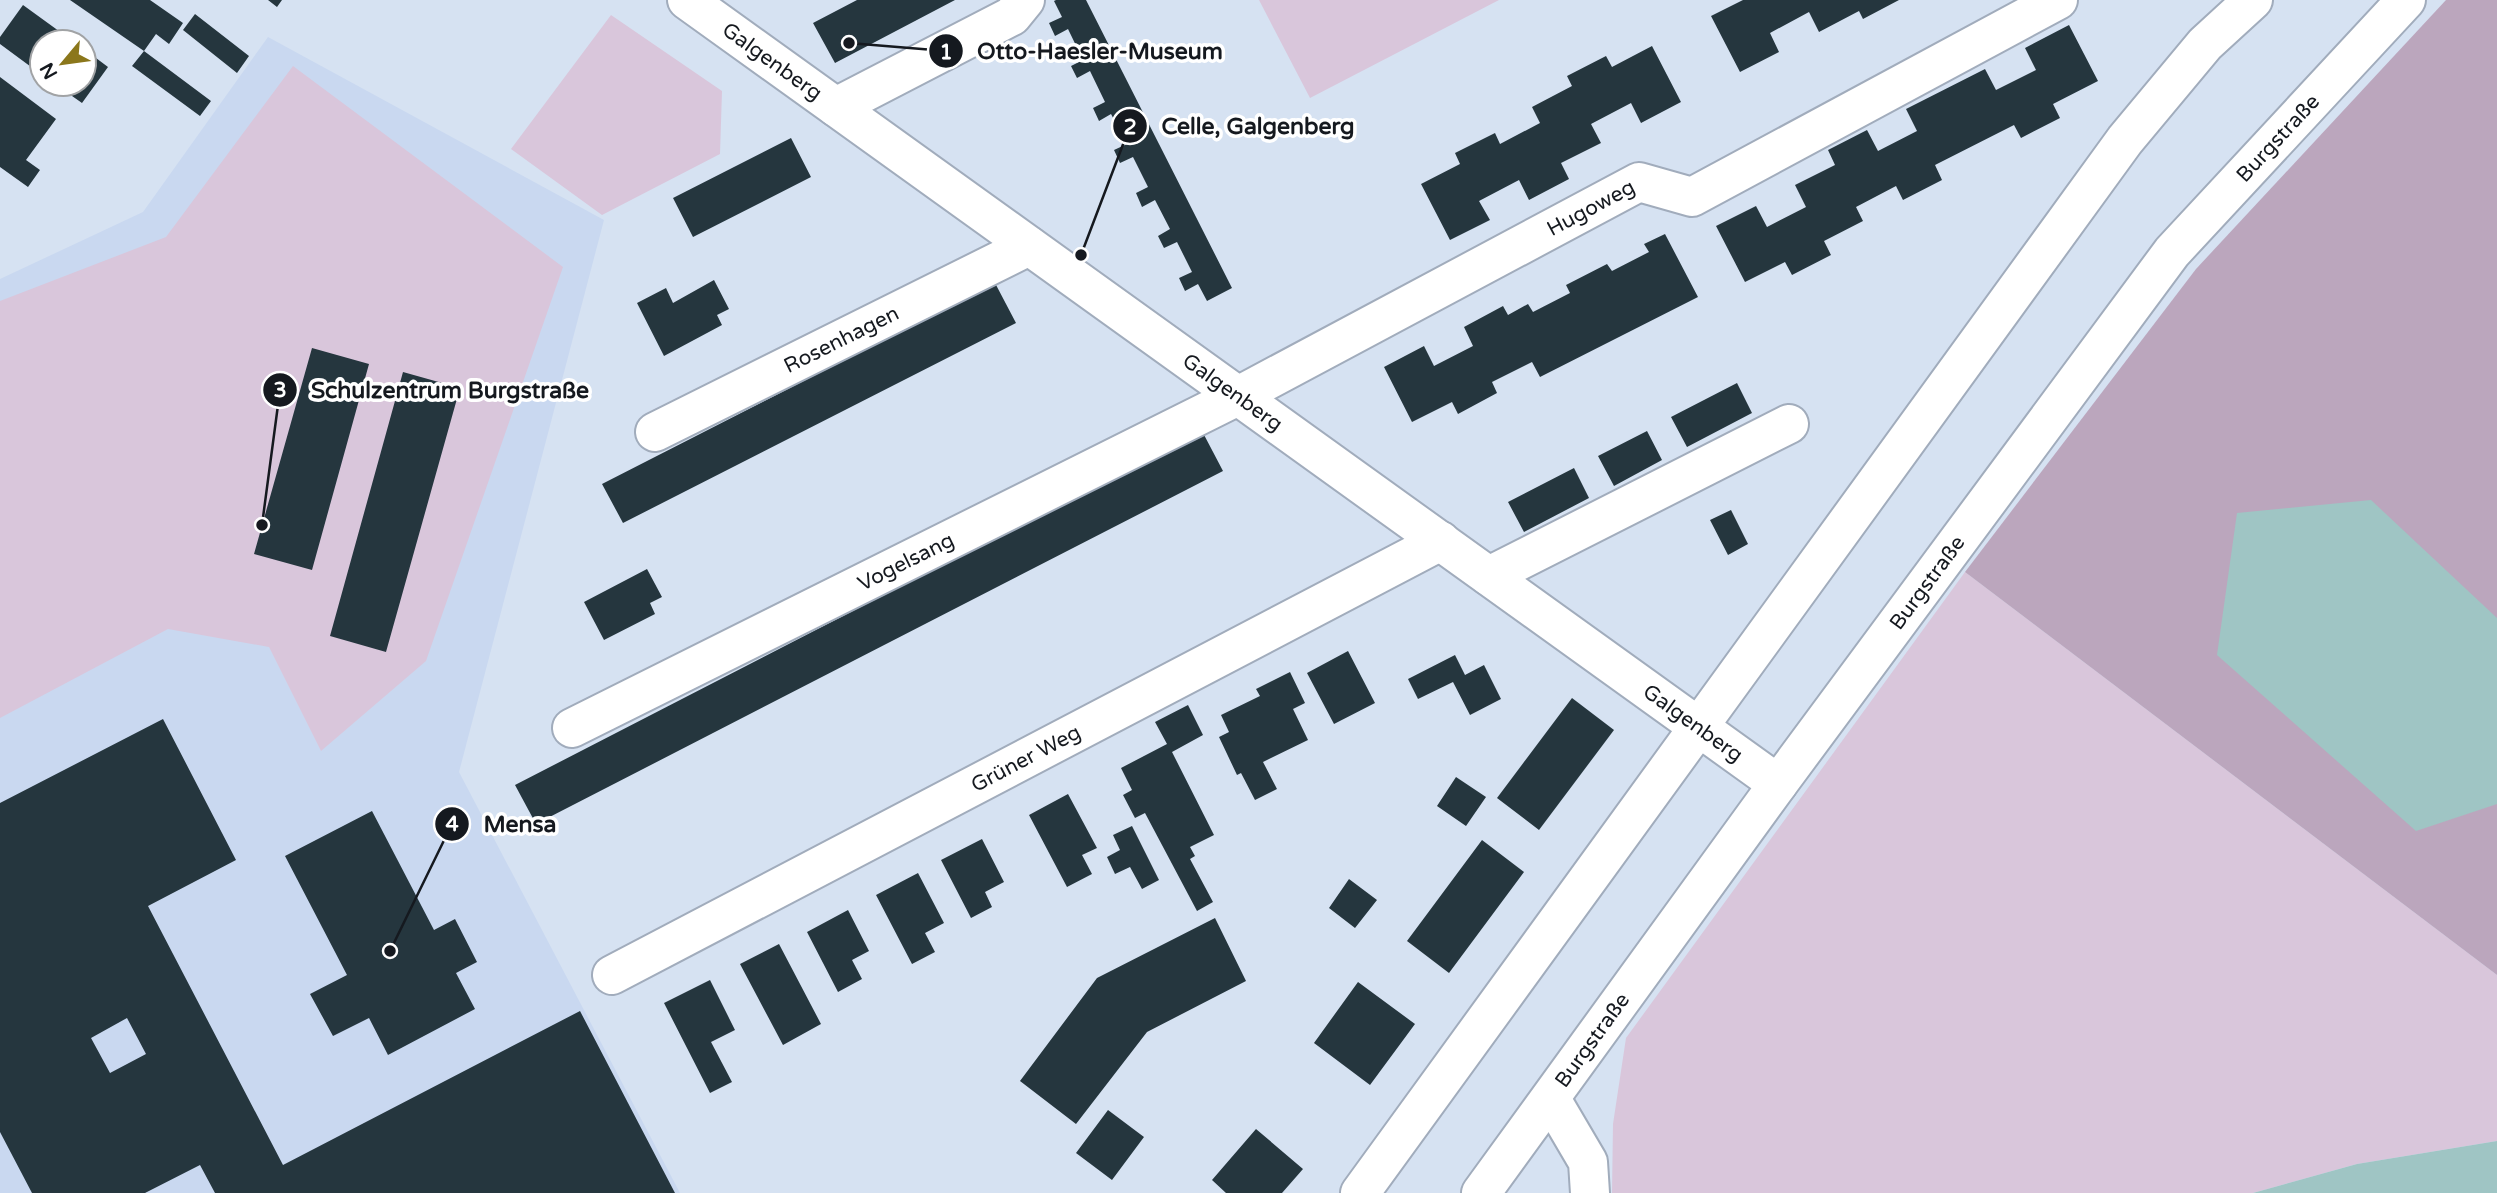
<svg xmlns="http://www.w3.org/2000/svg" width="2497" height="1193" font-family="'Varela Round',sans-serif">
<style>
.built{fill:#c9d8f0}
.green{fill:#d9c6db}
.forest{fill:#bba6bd}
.water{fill:#9fc5c4}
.building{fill:#25363e;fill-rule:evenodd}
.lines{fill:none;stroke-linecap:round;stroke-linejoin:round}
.minor-casing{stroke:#a1acbc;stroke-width:42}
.minor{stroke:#fff;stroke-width:38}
.labels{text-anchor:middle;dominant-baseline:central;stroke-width:7;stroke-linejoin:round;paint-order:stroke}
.street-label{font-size:21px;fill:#15191f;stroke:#fff}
.leader{fill:none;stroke:#15191f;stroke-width:2.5}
.callout-dot{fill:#15191f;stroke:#fff;stroke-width:2.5}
.mark-label{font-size:21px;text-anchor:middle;font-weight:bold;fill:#fff}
.callout-label{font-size:23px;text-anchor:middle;font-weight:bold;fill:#15191f;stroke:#fff;stroke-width:7;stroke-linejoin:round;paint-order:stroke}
</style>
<rect width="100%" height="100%" fill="#d6e2f2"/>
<path class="built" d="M268 37 604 220 459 772 680 1193H0V279L143 212Z"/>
<path class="green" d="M1259 0H1499L1310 98Z
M611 15 722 91 720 154 602 215 511 149Z
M293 66 563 267 426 661 321 751 269 647 168 629 0 718V301L166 237Z
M1965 572 2497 975V1141L2357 1164 2253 1193H1612L1613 1124 1626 1038Z"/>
<path class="forest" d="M2446 0H2497V975L1965 572 2196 269Z"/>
<path class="water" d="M2371 500 2497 618V804L2416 831 2217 655 2237 513Z
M2497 1141V1193H2253L2357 1164Z"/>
<path class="building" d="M70 0H150L183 23 169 44 156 34 144 51 211 101 200 116 132 66 144 51Z
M268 0H282L277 7Z
M857 0H955L835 63 813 23Z
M1056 0H1086L1232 288 1207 301 1198 284 1185 291 1179 278 1192 272 1177 242 1164 248 1158 236 1170 229 1155 200 1142 207 1136 193 1148 187 1133 157 1120 163 1114 150 1127 144 1111 114 1099 121 1093 108 1105 102 1090 71 1077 78 1071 66 1083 60 1068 29 1055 36 1049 23 1062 17 1054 1Z
M1743 0H1899L1863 19 1859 11 1819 32 1809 12 1770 33 1779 52 1740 72 1711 16Z
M23 5 74 42H42V75L0 44V37Z
M195 14 249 56 237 73 183 30Z
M2069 25 2098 81 2053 104 2060 118 2021 138 2014 125 1935 165 1942 180 1903 200 1896 186 1856 207 1863 221 1824 241 1831 255 1792 275 1785 262 1745 282 1716 226 1756 206 1767 227 1806 207 1795 185 1835 165 1828 150 1867 130 1878 151 1917 131 1906 109 1985 69 1996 90 2036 70 2025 48Z
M1652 46 1681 102 1641 123 1631 103 1591 124 1601 143 1561 163 1569 179 1529 200 1519 180 1479 201 1490 220 1450 240 1421 184 1460 164 1455 153 1495 133 1500 144 1540 123 1532 107 1572 86 1567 76 1606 56 1612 67Z
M84 49 108 67 82 103 55 84H84Z
M0 77 56 119 26 160 40 170 28 187 0 167Z
M791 138 811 177 693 237 673 198Z
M1665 234 1698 297 1540 377 1532 362 1492 382 1497 393 1458 414 1452 402 1412 422 1384 367 1424 346 1434 366 1473 346 1464 327 1503 306 1508 315 1528 304 1533 312 1570 293 1566 285 1607 264 1612 271 1649 252 1644 244Z
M714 280 729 309 717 315 722 325 664 356 637 303 666 288 673 303Z
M995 283 1016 323 623 523 602 484Z
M312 348 369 364 312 570 254 554Z
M403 372 460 388 386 652 330 636Z
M1737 383 1752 413 1687 447 1671 417Z
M1202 431 1223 471 536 824 515 785Z
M1647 431 1662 460 1614 486 1598 456Z
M1574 468 1589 498 1524 532 1508 502Z
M1731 510 1748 544 1728 555 1710 520Z
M647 569 662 597 650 603 655 614 604 640 584 602Z
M1348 651 1375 703 1334 724 1307 673Z
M1455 655 1465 675 1484 665 1501 699 1470 715 1453 682 1418 699 1408 679Z
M1290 672 1305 703 1293 709 1308 740 1263 762 1277 789 1255 800 1241 773 1237 775 1219 737 1229 732 1221 715 1260 696 1256 689Z
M1572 698 1614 730 1539 830 1497 798Z
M1188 705 1203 735 1172 752 1214 835 1190 847 1195 856 1190 859 1213 902 1197 911 1145 813 1135 818 1123 795 1132 790 1121 768 1167 744 1155 722Z
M163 719 236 860 148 906 283 1165 580 1011 675 1193H215L200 1165 145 1193H32L0 1132V803ZM127 1018 146 1054 110 1073 91 1038Z
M1456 777 1486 797 1466 826 1437 806Z
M1068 794 1097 848 1082 855 1092 874 1067 887 1029 815Z
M372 811 434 930 455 919 477 962 456 973 475 1009 388 1055 369 1018 333 1036 310 994 347 975 285 856Z
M1132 826 1159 880 1142 889 1130 867 1115 874 1107 857 1120 850 1113 835Z
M982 839 1004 882 985 892 992 907 971 918 941 860Z
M1482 840 1524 872 1449 973 1407 941Z
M918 873 944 923 925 933 935 952 912 964 876 895Z
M1349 879 1377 900 1355 928 1329 908Z
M848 910 869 951 852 960 862 979 838 992 807 932Z
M1215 918 1246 981 1147 1032 1076 1124 1020 1081 1097 978Z
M779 944 821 1024 783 1045 740 964Z
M710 980 735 1030 711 1042 732 1082 710 1093 664 1003Z
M1358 982 1415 1024 1370 1085 1314 1043Z
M1108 1110 1144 1137 1112 1180 1076 1153Z
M1256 1129 1303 1169 1282 1193H1226L1212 1180Z"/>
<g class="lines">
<defs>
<g id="minor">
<path id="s1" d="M687 0 1778 784"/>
<path d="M836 107 1012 16 1025 0"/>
<path id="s2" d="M655 432 1029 246"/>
<path d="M1489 576 1789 424"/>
<path id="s3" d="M572 728 1238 396 1639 182 1692 197 2058 0"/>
<path id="s4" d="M612 975 1441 541"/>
<path d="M1551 1099 1588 1162 1590 1193"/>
<path d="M1360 1193 2125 140 2205 44 2253 0"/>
<path id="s5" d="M1481 1193 1778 784 2172 252 2406 0"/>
</g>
</defs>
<use href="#minor" class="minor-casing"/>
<use href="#minor" class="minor"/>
</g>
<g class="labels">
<g class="street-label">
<text stroke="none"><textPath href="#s1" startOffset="105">Galgenberg</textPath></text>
<text stroke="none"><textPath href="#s5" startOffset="1323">Burgstraße</textPath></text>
<text stroke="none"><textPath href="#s3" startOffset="1144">Hugoweg</textPath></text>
<text stroke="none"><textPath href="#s2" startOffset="208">Rosenhagen</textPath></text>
<text stroke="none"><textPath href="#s1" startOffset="672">Galgenberg</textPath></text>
<text stroke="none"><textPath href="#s3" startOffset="373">Vogelsang</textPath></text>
<text stroke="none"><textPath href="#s5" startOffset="756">Burgstraße</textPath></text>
<text stroke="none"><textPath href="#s1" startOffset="1239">Galgenberg</textPath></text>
<text stroke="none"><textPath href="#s4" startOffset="467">Grüner Weg</textPath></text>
<text stroke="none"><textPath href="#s5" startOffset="189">Burgstraße</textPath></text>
</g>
</g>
<path class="leader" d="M849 43L946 51M1081 255L1130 126M262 525L280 390M390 951L452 824"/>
<g class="callout-dot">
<circle cx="849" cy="43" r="7"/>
<circle cx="1081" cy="255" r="7"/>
<circle cx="262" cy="525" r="7"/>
<circle cx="390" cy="951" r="7"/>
<circle cx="946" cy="51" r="18"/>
<circle cx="1130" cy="126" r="18"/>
<circle cx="280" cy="390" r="18"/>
<circle cx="452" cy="824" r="18"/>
</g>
<g class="mark-label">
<text x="946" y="59">1</text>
<text x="1130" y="134">2</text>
<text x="280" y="397">3</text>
<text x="452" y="831">4</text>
</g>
<g class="callout-label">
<text x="1100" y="59">Otto-Haesler-Museum</text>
<text x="1258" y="134">Celle, Galgenberg</text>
<text x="450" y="398">Schulzentrum Burgstraße</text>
<text x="520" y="832">Mensa</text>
</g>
<g transform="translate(63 63) rotate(241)"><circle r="33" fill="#ffffff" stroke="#a1a3a5" stroke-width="2"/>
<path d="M0-5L12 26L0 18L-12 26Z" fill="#8b771b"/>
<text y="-10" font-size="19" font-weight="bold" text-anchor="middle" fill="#15191f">N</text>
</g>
</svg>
